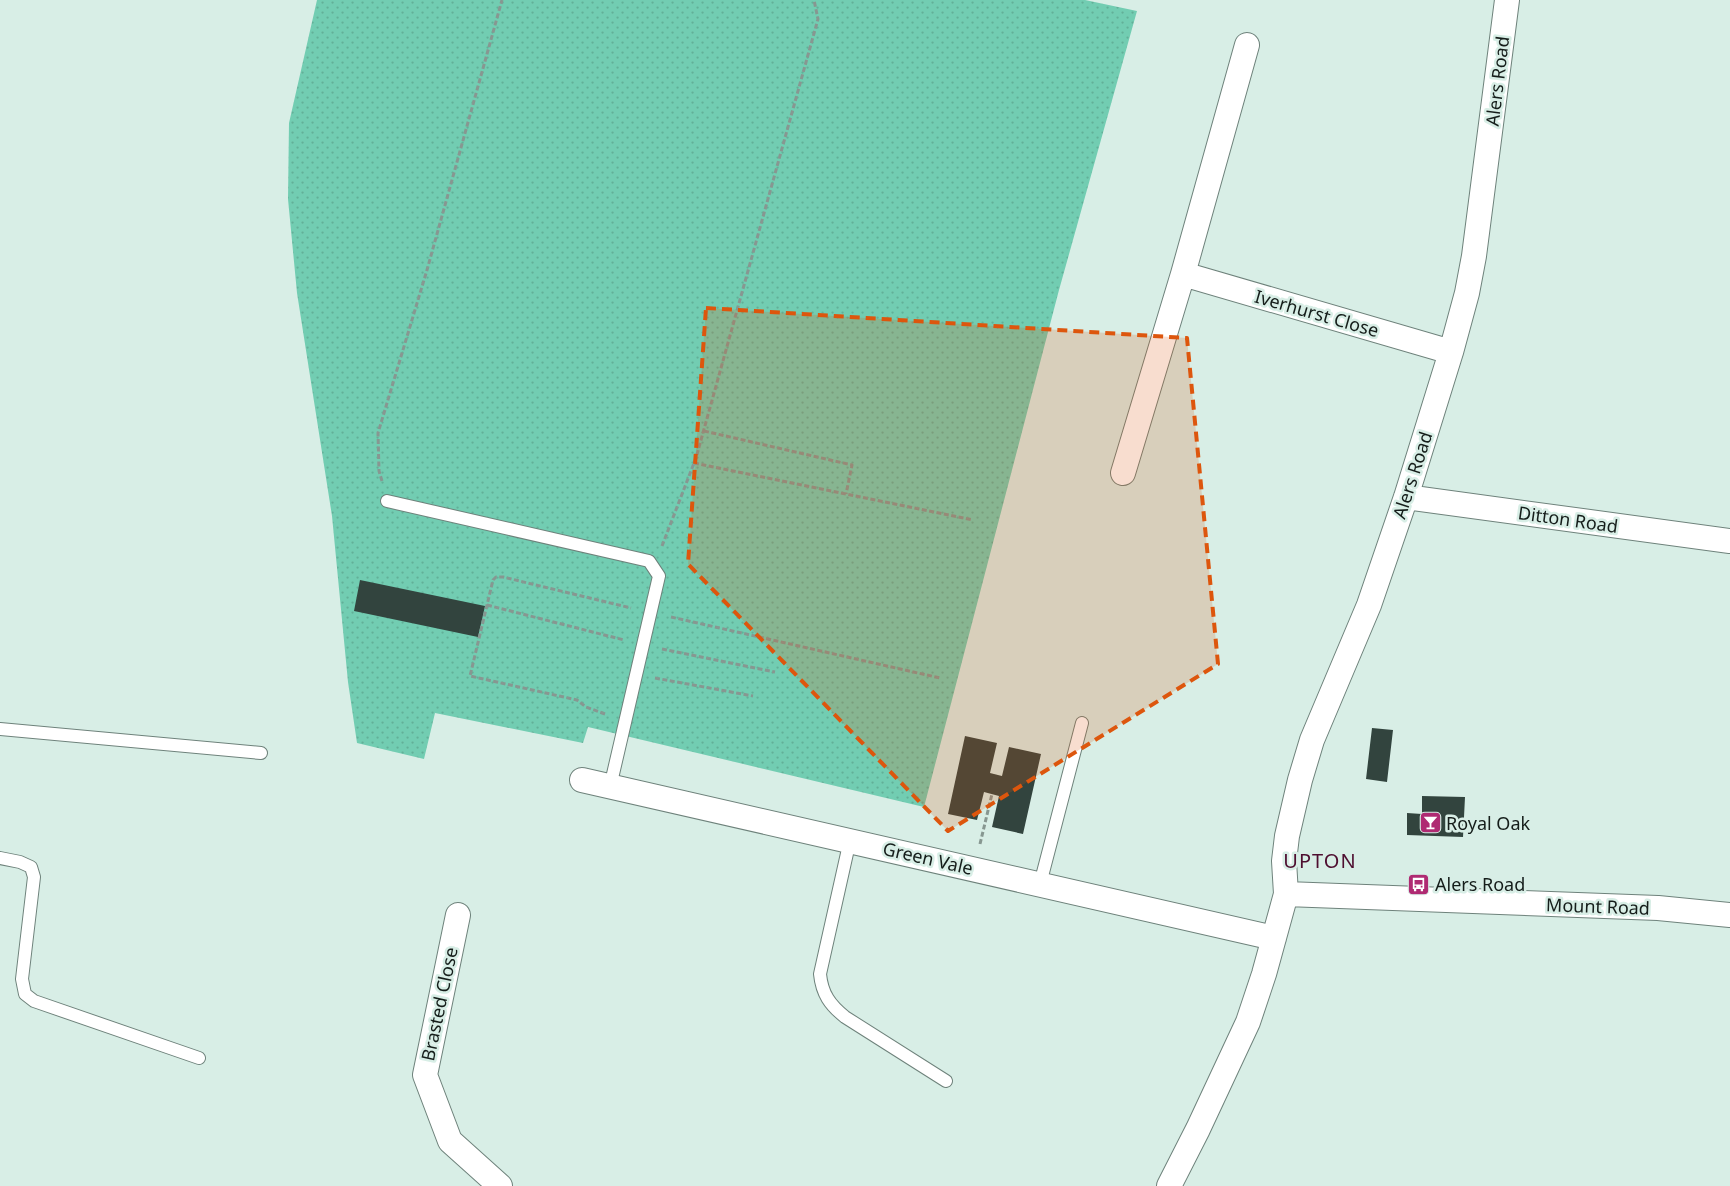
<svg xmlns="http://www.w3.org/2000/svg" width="1730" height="1186" font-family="'Noto Sans',sans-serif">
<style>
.grass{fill:url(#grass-dots)}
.building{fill:#32443e}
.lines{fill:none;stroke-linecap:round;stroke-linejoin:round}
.lane-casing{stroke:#6e827b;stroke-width:14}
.street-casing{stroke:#6e827b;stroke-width:26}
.path{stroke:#879791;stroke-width:3;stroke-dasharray:5 2.5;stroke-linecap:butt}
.lane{stroke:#fff;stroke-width:12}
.street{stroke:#fff;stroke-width:24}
.marked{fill:#dd560d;fill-opacity:0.2;stroke:#dd560d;stroke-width:4;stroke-dasharray:10 6;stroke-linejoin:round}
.labels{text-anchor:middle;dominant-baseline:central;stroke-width:5;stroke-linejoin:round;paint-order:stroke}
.street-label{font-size:18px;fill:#151d1a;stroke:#d8eee6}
.poi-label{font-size:18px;fill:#151d1a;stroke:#d8eee6;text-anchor:start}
.quarter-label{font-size:20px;letter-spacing:1px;fill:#4e0e30;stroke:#d8eee6}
</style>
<defs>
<pattern id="grass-dots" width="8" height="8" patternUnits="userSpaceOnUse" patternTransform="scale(1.25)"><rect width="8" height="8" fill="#72cdb2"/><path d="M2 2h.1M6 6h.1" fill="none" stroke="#62b098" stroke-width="1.8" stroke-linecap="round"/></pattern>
</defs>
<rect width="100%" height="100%" fill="#d8eee6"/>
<path class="grass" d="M317 0H1085L1137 11 1059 290 924 807 588 727 583 743 435 713 424 759 357 743 348 682 332 516 297 293 288 199 289 123Z"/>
<path class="building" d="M360 580 485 606 478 637 354 611Z
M1372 728 1393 730 1387 782 1366 779Z
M965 736 997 743 990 773 1002 776 1009 747 1041 754 1023 834 992 827 999 796 984 792 977 820 948 814Z
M1422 796 1465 797 1463 837 1407 835V813L1422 814Z"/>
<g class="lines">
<defs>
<path id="lane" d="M387 501 649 561 659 576 610 787
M0 729 261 753
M850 840 820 974C822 994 830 1005 845 1017L946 1081
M0 858 20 862 31 867 34 877 22 979 25 994 34 1001 199 1058
M1040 884 1082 723"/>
<path id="street" d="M1247 45 1183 274 1451 352
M1123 473 1183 274
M1406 497 1730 541
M582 780 1274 938
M1286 894 1658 908 1730 915
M458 915 425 1075 450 1141 500 1186
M1169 1186 1198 1129 1248 1022 1264 974 1286 894 1284 861 1287 836 1300 780 1312 740 1369 605 1406 497 1451 352 1467 293 1474 256 1507 0"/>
</defs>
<use href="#lane" class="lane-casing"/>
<use href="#street" class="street-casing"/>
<path class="path" d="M704 431 852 465 846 494
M694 463 973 520
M382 481 379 471 378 433 427 270 502 0
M662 546 696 458 818 19 814 0
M487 605 624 640
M671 617 940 678
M662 649 775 672
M655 678 753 696
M605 714 586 707 577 700 470 676 493 580 496 577H503L631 608
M980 844 992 794"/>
<use href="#lane" class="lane"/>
<use href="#street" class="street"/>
</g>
<path class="marked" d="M706 308 1187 338 1218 664 948 831 688 564Z"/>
<defs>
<symbol id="bar-square" viewBox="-11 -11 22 22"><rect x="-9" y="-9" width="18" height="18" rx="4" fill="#af2a72" stroke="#d8eee6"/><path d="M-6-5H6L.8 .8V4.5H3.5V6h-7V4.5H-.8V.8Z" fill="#fff"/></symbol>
<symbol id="bus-square" viewBox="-11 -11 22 22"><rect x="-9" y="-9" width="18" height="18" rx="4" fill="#af2a72" stroke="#d8eee6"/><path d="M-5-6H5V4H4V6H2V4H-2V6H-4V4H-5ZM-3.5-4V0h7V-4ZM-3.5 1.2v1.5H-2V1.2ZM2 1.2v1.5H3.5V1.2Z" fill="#fff"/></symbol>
</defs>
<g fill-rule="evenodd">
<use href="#bar-square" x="1418" y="810" width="25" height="25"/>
<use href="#bus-square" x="1406" y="872" width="25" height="25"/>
</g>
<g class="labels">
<g class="street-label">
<text transform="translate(1497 81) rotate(-83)">Alers Road</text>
<text transform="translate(1317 313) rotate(16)">Iverhurst Close</text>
<text transform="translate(1412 475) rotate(-72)">Alers Road</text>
<text transform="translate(1568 519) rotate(8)">Ditton Road</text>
<text transform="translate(928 858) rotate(13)">Green Vale</text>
<text transform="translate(1598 906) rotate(2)">Mount Road</text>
<text transform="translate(439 1004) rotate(-78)">Brasted Close</text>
</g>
<g class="poi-label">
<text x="1446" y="823">Royal Oak</text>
<text x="1435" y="884">Alers Road</text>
</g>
<g class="quarter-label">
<text x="1320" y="860">UPTON</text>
</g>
</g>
</svg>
